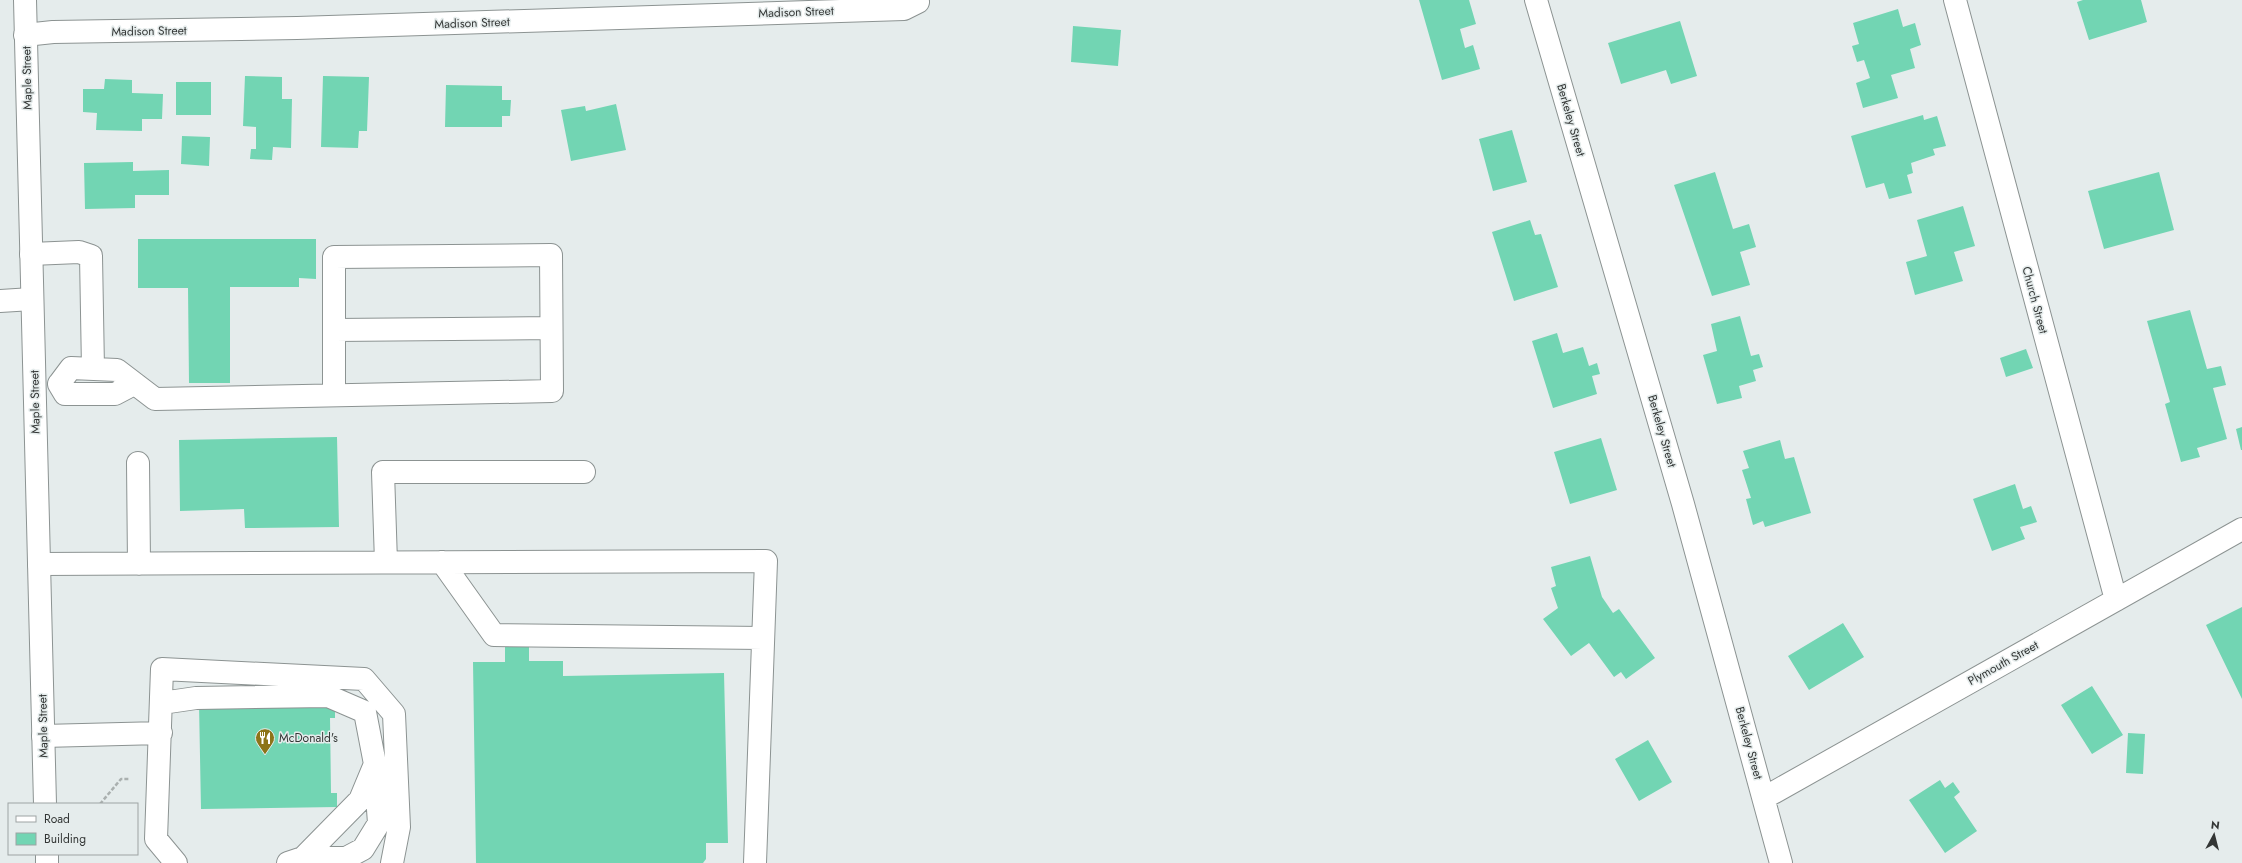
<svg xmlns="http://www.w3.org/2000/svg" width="2242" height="863" font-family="Jost,sans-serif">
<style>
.building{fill:#72d5b3}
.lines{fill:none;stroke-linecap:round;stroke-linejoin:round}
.minor-casing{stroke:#8c9392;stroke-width:24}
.major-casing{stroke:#8c9392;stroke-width:24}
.path{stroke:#aab0af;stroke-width:2.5;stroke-dasharray:4 2;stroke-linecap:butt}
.minor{stroke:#fff;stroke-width:22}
.major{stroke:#fff;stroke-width:22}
.labels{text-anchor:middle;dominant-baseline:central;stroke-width:3;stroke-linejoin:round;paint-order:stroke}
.street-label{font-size:12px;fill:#333635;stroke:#e5ecec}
.poi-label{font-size:12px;fill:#333635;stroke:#e5ecec;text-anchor:start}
</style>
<rect width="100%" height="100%" fill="#e5ecec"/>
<path class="building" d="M1419 0H1469L1476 24 1460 29 1465 48 1473 45 1480 69 1442 80Z
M2083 0H2141L2147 22 2089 40 2077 2Z
M1898 9 1903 27 1915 23 1921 45 1910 49 1915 68 1891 75 1898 98 1863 108 1856 83 1870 78 1864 60 1857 62 1852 46 1859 44 1853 23Z
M1680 21 1697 76 1671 84 1666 70 1621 84 1608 43Z
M1073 26 1121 30 1118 66 1071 62Z
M245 76 282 77V99H292L291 148 273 147 272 160 250 159 251 149H256V127L243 126Z
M323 76 369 77 367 131H359L358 148 321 147Z
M105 79 132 80V93L163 94 162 119H142V131L96 130 97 113 83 112V89H104Z
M176 82H211V115H176Z
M446 85 502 86V100H511L510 116H502V127H445Z
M616 104 626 150 571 161 561 110 585 106 586 111Z
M1923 115 1924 120 1937 116 1946 146 1933 149 1935 155 1911 163 1913 173 1907 175 1912 193 1889 199 1884 183 1866 188 1851 136Z
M1512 130 1527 182 1493 191 1479 139Z
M182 136 210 137 209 166 181 164Z
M133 162V171L169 170V195H135V208L85 209 84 163Z
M1715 172 1733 229 1749 224 1756 247 1740 252 1750 285 1712 296 1674 185Z
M2159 172 2174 230 2104 249 2088 191Z
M1963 206 1975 246 1954 252 1963 281 1915 295 1906 262 1927 256 1917 220Z
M1530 220 1535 235 1541 234 1558 287 1514 301 1492 232Z
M138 239H316V279L299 278V287H230V383H189L188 288H138Z
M2190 310 2207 369 2221 366 2226 385 2213 388 2227 439 2197 448 2200 457 2181 462 2165 404 2170 402 2147 321Z
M1740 316 1751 356 1759 354 1763 367 1753 370 1756 381 1739 386 1742 398 1717 404 1703 355 1717 351 1711 324Z
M1557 333 1563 353 1583 347 1589 366 1597 363 1600 374 1592 376 1597 394 1553 408 1532 341Z
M2026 349 2033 368 2006 377 2000 358Z
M2242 427V450H2241L2236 429Z
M337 437 339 527 245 528 244 509 180 511 179 440Z
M1601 438 1617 490 1570 504 1554 452Z
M1780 440 1785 459 1794 457 1811 513 1765 527 1763 521 1753 525 1746 499 1751 498 1742 470 1749 468 1743 451Z
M2015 484 2023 509 2031 506 2037 522 2020 527 2025 539 1992 551 1973 499Z
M1590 556 1602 597 1613 613 1619 609 1655 658 1626 679 1621 672 1614 677 1589 643 1571 656 1543 619 1558 608 1551 588 1556 586 1551 567Z
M2242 607V699L2206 625Z
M1843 623 1864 657 1809 690 1788 656Z
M505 646H529V661H563V676L724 673 728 843H706V859L703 863H476L473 662H505Z
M2092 686 2123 735 2092 754 2061 705Z
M335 701V718H330L331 793H337V807L201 809 199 703Z
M2128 733 2145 734 2143 774 2126 773Z
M1648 740 1672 782 1639 801 1615 759Z
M1940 780 1945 788 1953 782 1960 792 1954 797 1977 831 1945 853 1909 800Z"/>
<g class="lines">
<defs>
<path id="minor" d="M1536 0 1683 504 1781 863
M1955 0 2116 600
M25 35 53 32 297 28 904 9 918 2
M31 254 79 252 91 256 93 369
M0 301 32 299
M335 330 551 328
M59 384 71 368 117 370 155 399 552 391 551 255 334 257V395
M59 384 65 394H115L134 384
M138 463 139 564
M386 562 383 472H584
M442 562 494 635 763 638
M39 564 766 561 755 863
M162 703 196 698 328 696 365 712 375 764 360 800 303 858 288 863
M43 736 161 733
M1764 798 2242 529
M303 858H346L363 849 379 823 375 769
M176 863 156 839 162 669 364 679 394 714 399 827 392 863"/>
<path id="major" d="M25 0 45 804
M47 854V863"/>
</defs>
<use href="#minor" class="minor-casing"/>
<use href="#major" class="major-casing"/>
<path class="path" d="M100 804 121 779H129"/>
<use href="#minor" class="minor"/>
<use href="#major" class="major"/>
</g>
<defs>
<symbol id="restaurant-pin" viewBox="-11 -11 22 30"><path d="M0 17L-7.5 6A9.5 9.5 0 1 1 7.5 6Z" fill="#8d7419" stroke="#e5ecec"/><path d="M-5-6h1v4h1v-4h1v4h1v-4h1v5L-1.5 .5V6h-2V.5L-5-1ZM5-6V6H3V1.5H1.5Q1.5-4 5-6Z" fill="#fff"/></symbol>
</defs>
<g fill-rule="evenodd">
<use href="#restaurant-pin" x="254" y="727" width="22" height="30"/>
</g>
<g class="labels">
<g class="street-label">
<text transform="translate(796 12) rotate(-2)">Madison Street</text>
<text transform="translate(472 23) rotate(-2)">Madison Street</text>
<text transform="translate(149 31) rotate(-1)">Madison Street</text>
<text transform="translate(27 78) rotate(-91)">Maple Street</text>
<text transform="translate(1571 120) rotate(74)">Berkeley Street</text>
<text transform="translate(2035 300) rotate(75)">Church Street</text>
<text transform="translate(35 402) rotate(-91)">Maple Street</text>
<text transform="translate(1662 431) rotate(74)">Berkeley Street</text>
<text transform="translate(2003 663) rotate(-29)">Plymouth Street</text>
<text transform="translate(43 726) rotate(-91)">Maple Street</text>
<text transform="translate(1749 743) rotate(75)">Berkeley Street</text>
</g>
<g class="poi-label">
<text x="279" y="738">McDonald's</text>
</g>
</g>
<rect x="8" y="803" width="130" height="52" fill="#e5ecec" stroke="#9ea3a3"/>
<rect x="16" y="816" width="20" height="6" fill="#ffffff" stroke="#9ea3a3"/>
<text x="44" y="823" font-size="12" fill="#333635">Road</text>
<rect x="16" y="833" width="20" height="12" fill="#72d5b3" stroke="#9ea3a3"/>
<text x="44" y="843" font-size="12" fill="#333635">Building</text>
<g transform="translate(2214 835) rotate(7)" stroke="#e5ecec" stroke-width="3" paint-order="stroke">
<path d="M0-3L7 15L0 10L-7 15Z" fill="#333635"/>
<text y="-6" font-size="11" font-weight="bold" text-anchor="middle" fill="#333635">N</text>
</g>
</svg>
